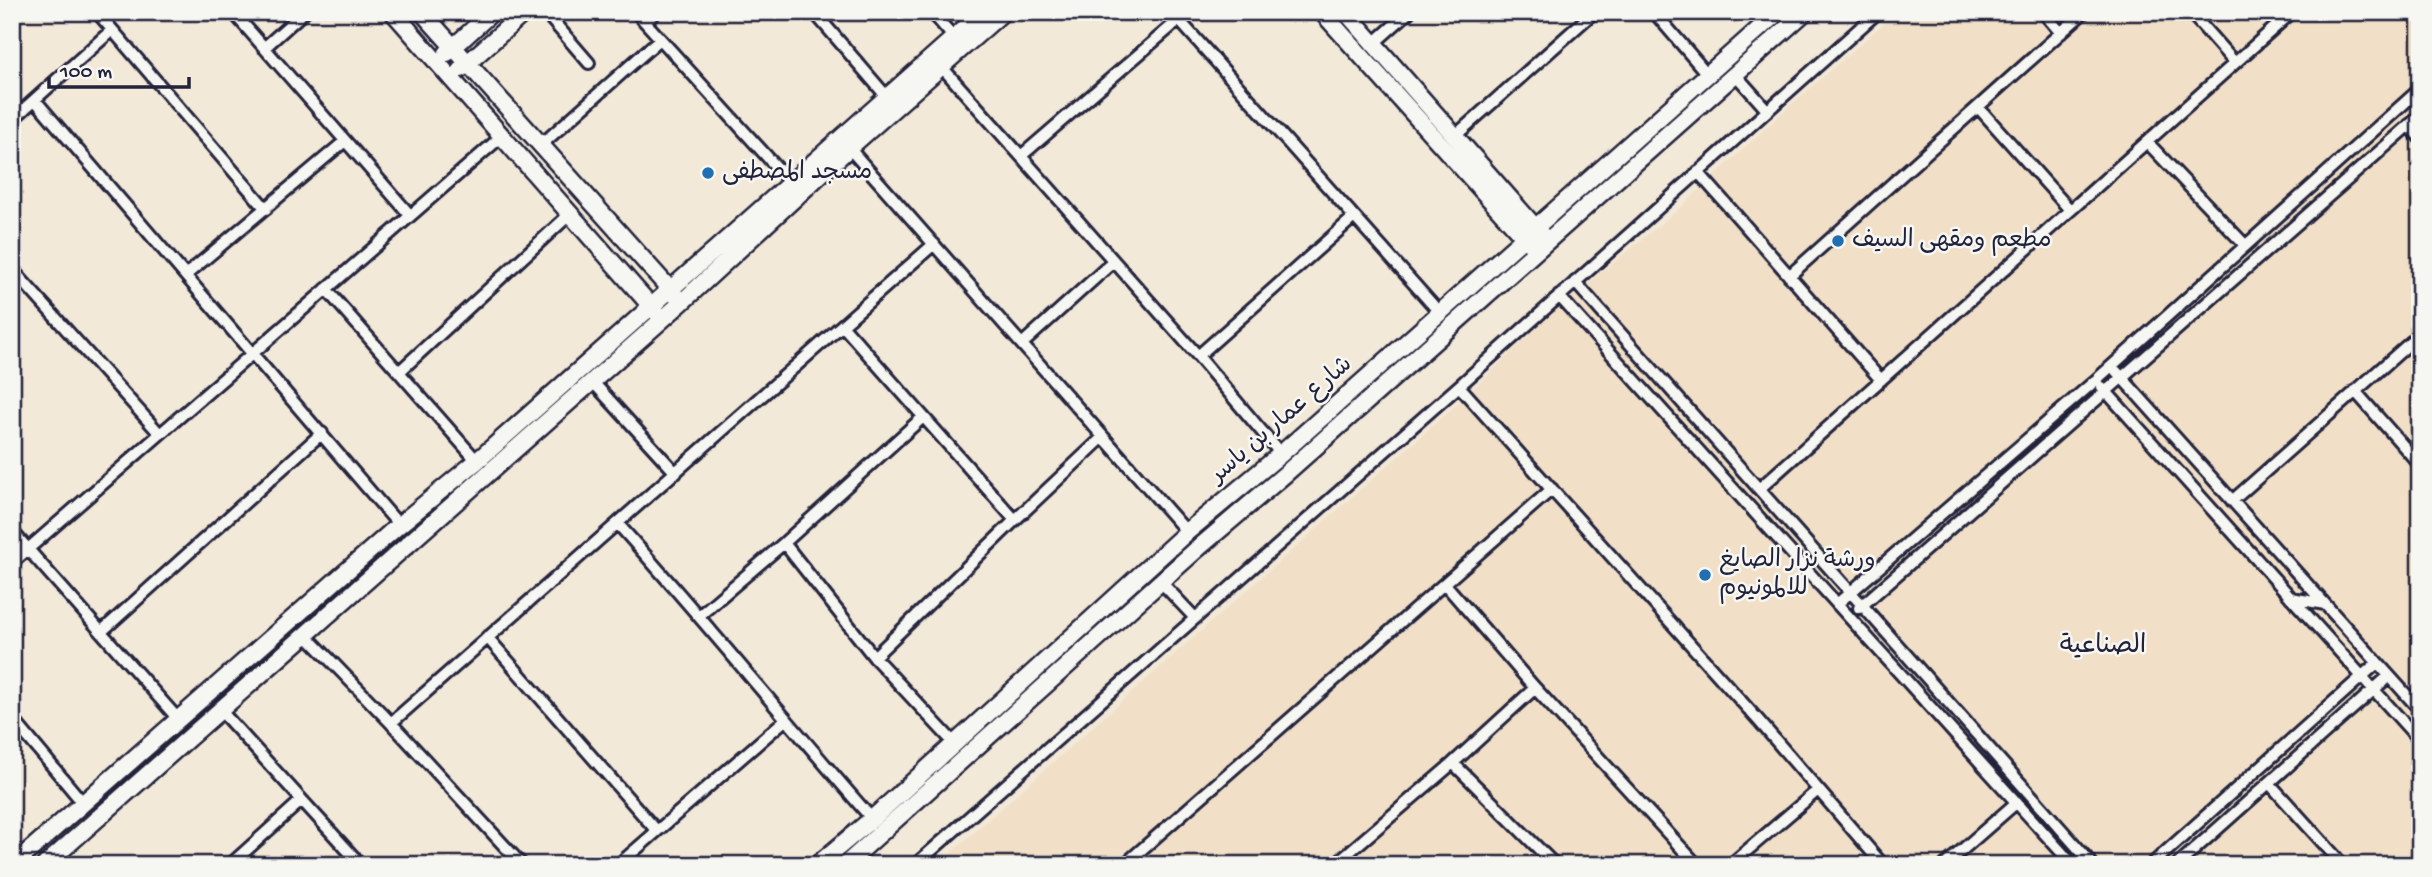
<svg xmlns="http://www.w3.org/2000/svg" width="2432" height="877" font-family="'Gochi Hand','Playpen Sans Arabic',sans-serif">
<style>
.built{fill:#f1e0c7}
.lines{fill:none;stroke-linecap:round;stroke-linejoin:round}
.street-casing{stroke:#22223b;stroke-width:16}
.secondary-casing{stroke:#22223b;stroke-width:21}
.street{stroke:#f6f6f2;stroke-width:10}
.secondary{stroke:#f6f6f2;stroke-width:16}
.poi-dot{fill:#1f6fb2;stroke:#f6f6f2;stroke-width:2.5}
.labels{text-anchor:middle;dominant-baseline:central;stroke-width:5;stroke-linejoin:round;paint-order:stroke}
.poi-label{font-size:24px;fill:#22223b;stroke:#f6f6f2;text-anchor:start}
.street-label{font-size:24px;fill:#22223b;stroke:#f6f6f2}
.neighbourhood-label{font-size:26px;fill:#22223b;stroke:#f6f6f2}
</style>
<rect width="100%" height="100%" fill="#f3e9d9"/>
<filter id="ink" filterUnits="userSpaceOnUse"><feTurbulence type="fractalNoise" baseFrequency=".0143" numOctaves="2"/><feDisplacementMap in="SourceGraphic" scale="14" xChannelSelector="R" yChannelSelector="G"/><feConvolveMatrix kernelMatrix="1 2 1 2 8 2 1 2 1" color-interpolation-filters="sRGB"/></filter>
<g filter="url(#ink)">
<path class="built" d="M1897 12H2420V865H937L1446 414 1558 308 1680 208 1785 110Z"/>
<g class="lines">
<defs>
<path id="street" d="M97 12 266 209
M233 12 410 215
M545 12 589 63
M636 12 790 182
M814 12 887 97
M932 12 954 38
M1654 12 1708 75
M2043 12 2061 33
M2190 12 2235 63
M1179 20 1440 313
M645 22 656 12
M1373 44 1409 12
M264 48 304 12
M941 66 1198 356 1281 454
M1735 74 1767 110
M35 100 399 525
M1978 107 2070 210
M12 120 112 30
M2409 125 2420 138
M1455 136 1594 12
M2147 142 2244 244
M541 145 660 39
M849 148 1187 532
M1021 156 1188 12
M1698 172 1881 380
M12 269 160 434
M186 275 345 141
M1789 276 2084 12
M1575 282 2093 865
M326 289 477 461
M1559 296 2073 865
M843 326 1015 520
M1022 344 1114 261
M1198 356 1354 217
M400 371 570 214
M2116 371 2420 710
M592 381 676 473
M1459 386 1759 721 1883 865
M2102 387 2420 741
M2355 391 2420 465
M1759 489 2292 12
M2232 501 2420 334
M618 524C705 621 786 721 872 819
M12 531 178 719
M784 543 874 657 955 744
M12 563 502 136
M1161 582 1195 618
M1445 584 1535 688 1697 865
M2291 598 2325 604
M1837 604 2096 380 2420 89
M1859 608 2420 116
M700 615 784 543 923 417
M101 632 322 433
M305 634 391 723 522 865
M487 637 656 830
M874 657 1015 520 1103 437
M220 710 361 865
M12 718 83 803
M391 723 934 244
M1453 763 1555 865
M2269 783 2343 865
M230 865 302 800
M618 865 785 720
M915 865 1459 386 1878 12
M1124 865 1552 489
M1334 865 1453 763 1535 688
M1730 865 1818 790
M1945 865 2017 802
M2151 865 2377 663
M2177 865 2389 676"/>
<path id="secondary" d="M393 12 657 313
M422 12 675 295
M1322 12 1531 245
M1346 12 1541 234
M447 53 492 12
M461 69 525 12
M13 865 399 525 477 461 983 12
M45 865 681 303 849 148 1003 12
M817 865 872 819 1187 532 1281 454 1778 12
M845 865 1196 550 1284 475 1805 12"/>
</defs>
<use href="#street" class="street-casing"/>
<use href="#secondary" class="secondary-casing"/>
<use href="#street" class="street"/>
<use href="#secondary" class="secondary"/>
</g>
</g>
<g class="poi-dot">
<circle cx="708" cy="173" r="7"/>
<circle cx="1838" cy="241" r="7"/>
<circle cx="1705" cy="575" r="7"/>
</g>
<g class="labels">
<g class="poi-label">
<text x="722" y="173">مسجد المصطفى</text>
<text x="1852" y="241">مطعم ومقهى السيف</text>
<text x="1719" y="561">ورشة نزار الصايغ<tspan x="1719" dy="28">للالمونيوم</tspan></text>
</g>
<g class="street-label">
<text transform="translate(1282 421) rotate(-41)">شارع عمار بن ياسر</text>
</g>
<g class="neighbourhood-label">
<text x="2103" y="647">الصناعية</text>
</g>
</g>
<rect width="2432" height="877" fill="none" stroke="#f6f6f2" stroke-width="42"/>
<rect x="21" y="21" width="2390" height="835" fill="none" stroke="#22223b" stroke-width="2.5" filter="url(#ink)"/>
<path d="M49 77v10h140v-10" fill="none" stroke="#22223b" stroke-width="3.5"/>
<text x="60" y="77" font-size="21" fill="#22223b" stroke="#f6f6f2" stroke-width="5" paint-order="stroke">100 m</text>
</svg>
